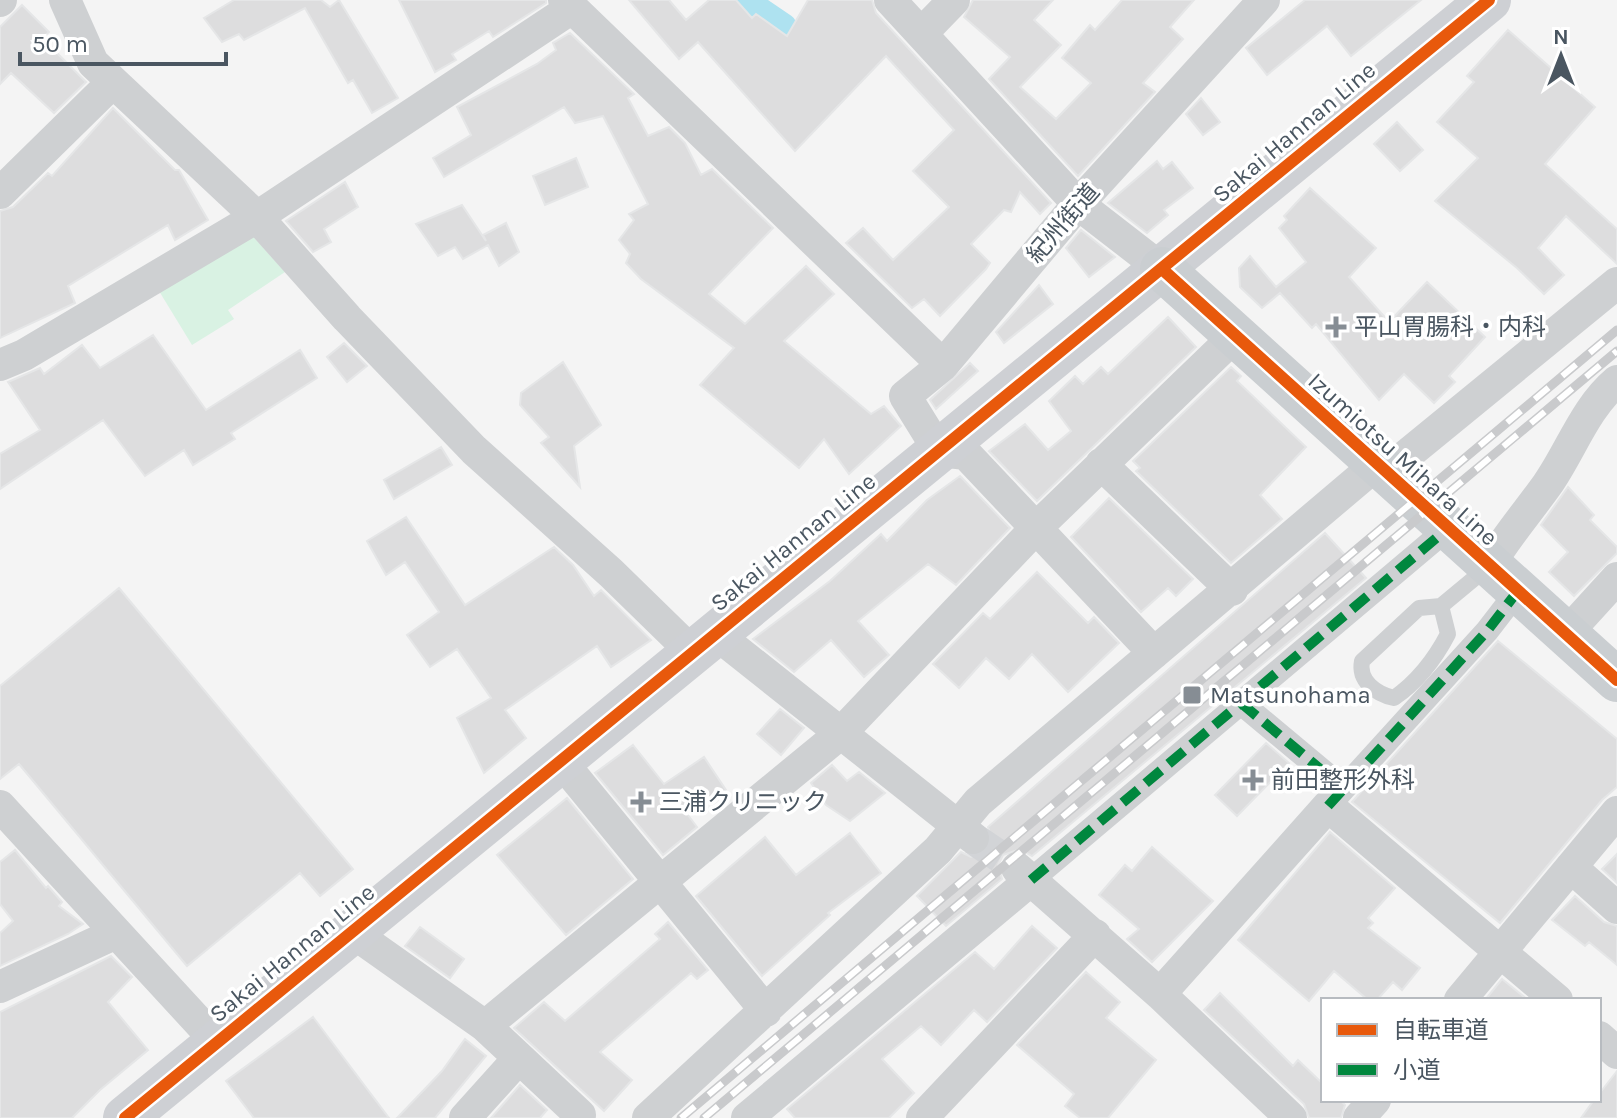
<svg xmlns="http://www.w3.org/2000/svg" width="1617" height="1118" font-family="Karla,'Noto Sans JP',sans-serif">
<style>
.green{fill:#d9f2e3}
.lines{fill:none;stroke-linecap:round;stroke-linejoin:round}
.canal{stroke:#aee2f0;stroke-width:28}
.building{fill:#ddddde;stroke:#e5e6e7;stroke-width:2}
.minor-tunnel{stroke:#d2d4d7;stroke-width:32;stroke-dasharray:32 16;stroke-linecap:butt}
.service{stroke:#ced0d2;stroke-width:16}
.pedestrian{stroke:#ced0d2;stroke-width:24}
.minor{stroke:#ced0d2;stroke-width:32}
.secondary{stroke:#ced0d4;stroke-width:44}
.primary{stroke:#caced1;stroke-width:44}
.rail-casing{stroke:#c9cacc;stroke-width:9}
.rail{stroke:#fff;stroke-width:6;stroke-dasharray:18;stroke-linecap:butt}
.quiet{stroke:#00873e;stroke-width:10;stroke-dasharray:20 10;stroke-linecap:butt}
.cycleway-casing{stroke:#fff;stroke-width:17}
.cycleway{stroke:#e8590c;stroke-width:12}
.poi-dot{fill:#868d94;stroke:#fff;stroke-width:3}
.labels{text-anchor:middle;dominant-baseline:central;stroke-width:7;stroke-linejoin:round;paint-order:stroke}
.street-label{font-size:24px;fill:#4a5661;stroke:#fff}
.poi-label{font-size:24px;fill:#4a5661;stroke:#fff;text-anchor:start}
</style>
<rect width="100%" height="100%" fill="#f4f4f4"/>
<path class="green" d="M250 233 285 272 228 310 234 319 192 345 159 291Z"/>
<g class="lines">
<path class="canal" d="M743 0 783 27"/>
</g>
<path class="building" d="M234 0H321L330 7 339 0 398 98 372 113 353 80 348 83 305 8 244 40 239 34 222 42 204 18Z
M399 0H546V3L493 37 489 31 452 54 456 60 435 72Z
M629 0H669L686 20 709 0H736L752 18 756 14 787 36 808 0H872L876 13 1051 203 1040 214 1020 192 1011 212 1004 210 971 244 990 263 986 269 940 316 924 299 912 308 846 243 863 228 893 260 949 207 913 171 954 130 886 56 795 151 698 42 679 59Z
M973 0H1053L1034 20 1061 45 1020 87 1056 119 1091 83 1062 58 1090 25 1095 30 1122 0H1194L1170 27 1183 39 1143 83 1155 92 1078 176 989 79 1010 57 964 17Z
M1305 0H1421L1351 56 1327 26 1267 75 1246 48Z
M22 5 49 32 42 38 86 82 54 113 11 73 0 84V27Z
M1508 30 1595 107 1545 164 1617 229V264L1566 216 1538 248 1564 275 1544 294 1517 268 1435 201 1478 158 1437 122 1474 82 1467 76Z
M570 33 634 94 628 98 648 136 669 127 685 143 701 175 712 169 773 228 709 294 745 324 806 266 834 294 784 341 871 414 884 406 901 426 849 474 824 439 799 468 700 385 734 348 641 279 626 263 630 254 619 240 634 220 629 214 648 204 603 116 575 123 564 107 444 177 433 158 471 135 457 107 537 64 556 50 553 43Z
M1201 98 1220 122 1203 135 1186 114Z
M113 108 175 170H179L208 220 175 240 168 225 68 286 75 303 0 338V211L13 207 48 173 52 176Z
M1397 122 1423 150 1400 171 1374 144Z
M576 158 588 187 545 205 533 176Z
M1157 161 1163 169 1172 162 1193 188 1164 210 1168 215 1147 233 1108 203Z
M345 182 358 207 324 229 331 242 313 252 286 221Z
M1310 188 1376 248 1349 277 1389 322 1427 282 1485 337 1449 376 1455 382 1434 403 1404 374 1379 400 1316 324 1312 328 1280 293 1262 308 1240 287 1239 268 1250 256 1276 287 1306 262 1279 228 1287 220 1284 216Z
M462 205 486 241 483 235 506 223 519 252 499 266 488 245 463 259 455 247 438 256 416 224Z
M1081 230 1115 257 1089 277 1066 248Z
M1039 285 1053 304 1004 343 996 332Z
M1168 317 1196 347 1037 501 989 451 1025 424 1048 450 1071 431 1049 401 1075 376 1083 384 1101 367 1108 374Z
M153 335 206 410 300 350 317 378 231 433 235 439 193 465 184 450 145 476 103 420 0 489V454L40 430 8 382 40 368 44 374 82 345 100 368Z
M344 343 367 366 347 382 327 357Z
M563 362 601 425 574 446 580 487 541 443 549 437 520 405 521 393Z
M970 363 978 371 936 409 930 400Z
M1231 367 1241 376 1237 381 1306 447 1260 495 1282 519 1231 563 1136 471 1140 468 1133 461Z
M441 447 452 465 394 499 384 480Z
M960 476 1010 528 956 585 928 564 858 621 889 655 864 677 831 640 794 672 753 639 830 581 881 534 887 541 927 500Z
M1568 487 1594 515 1590 520 1617 547V553L1574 596 1549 572 1568 552 1541 525Z
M1109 498 1193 579 1176 596 1168 588 1141 612 1071 537Z
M406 517 465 605 554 547 573 565 594 596 601 590 651 640 611 667 597 646 505 710 526 738 484 773 457 718 491 698 457 649 430 667 407 635 439 612 405 562 386 575 367 541Z
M1325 533 1366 578 1032 856 1020 849 1003 855 998 865 1002 879 946 926 917 896 961 852 971 857 987 850 992 840 988 827Z
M1037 572 1088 623 1094 617 1119 643 1068 692 1032 654 1009 679 986 658 959 688 933 664 983 613 990 619Z
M119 588 353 869 320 896 300 873 187 966 19 764 0 779V686Z
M1498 641 1617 739V787L1602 800 1500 923 1352 802Z
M780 709 804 728 781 755 757 734Z
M1266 743 1289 763 1237 816 1215 795Z
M633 745 664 784 704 757 726 790 688 815 697 827 663 855 595 773Z
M832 765 847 781 859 772 885 793 850 821 826 805 811 783Z
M567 798 633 879 566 935 497 855Z
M1330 832 1395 888 1368 918 1373 923 1368 928 1420 968 1402 990 1393 982 1377 1000H1368L1334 971 1309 1001 1238 940Z
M850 833 881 873 828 913 830 915 762 976 696 896 765 837 796 875Z
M1152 847 1213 901 1152 962 1127 939 1139 929 1099 895 1125 865 1132 871Z
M15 850 46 888 48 886 62 902 59 906 83 924 68 934 0 966V933L13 921 0 904V862Z
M1617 854V883L1602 869Z
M1575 896 1604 922 1617 926V965L1589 942 1585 946 1552 920Z
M668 922 708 970 697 979 691 973 600 1052 632 1080 604 1111 514 1028 544 1002 565 1021 660 939 655 934Z
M1032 926 1057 948 987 1022 974 1010 941 1045 921 1026 882 1059 914 1093 889 1118H795L787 1109 975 952 994 969Z
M420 927 464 959 450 978 405 946Z
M111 956 132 977 108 1002 148 1050 100 1090 72 1118H0V1012Z
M1086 972 1120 1002 1106 1018 1156 1060 1108 1118H1080L1065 1106 1074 1094 1017 1045Z
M1502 979 1528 1000H1485Z
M1220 993 1293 1066 1298 1060 1323 1084V1100H1340L1345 1105 1341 1118H1309L1304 1104 1204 1010Z
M313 1017 389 1118H254L226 1081Z
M465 1039 486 1056 435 1118H397L442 1071Z
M1617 1071V1118H1581L1594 1100H1599V1094Z
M520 1085 547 1110 540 1118H491Z"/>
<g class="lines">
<path class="minor-tunnel" d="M974 839 1017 868"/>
<path class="service" d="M1441 606 1448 634C1435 659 1417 682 1394 698 1376 694 1358 681 1362 661L1419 608 1441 606 1488 567"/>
<path class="pedestrian" d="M1241 703 1343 788
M1328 806 1487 631 1517 592
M1031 880 1447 529"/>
<path class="minor" d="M65 0 93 63 257 217 347 318 474 450 611 573 693 653
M564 0 943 365
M890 0 1078 204 1162 269
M0 1 1 0
M923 32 954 0
M0 193 113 82
M0 365 24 355 257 217 572 8
M1101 464 1232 590
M1386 472 1617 283
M1488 567C1506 537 1527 513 1547 485 1571 451 1584 409 1617 381
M716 634 973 838
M1566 634 1617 578
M1154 653 966 454 939 451 905 396 943 365 1078 204 1264 0
M561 761 766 1011
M0 806 217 1042
M1571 867 1617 908
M1017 868 1160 994 1291 1118
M352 932 485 1026 580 1115
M0 987 114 934
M1160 994 1328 806 1557 1000
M1460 1000 1617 812
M485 1026 840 734 1035 529 1235 336
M1599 1037 1617 1053
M465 1118 519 1058
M648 1118 938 850 978 802 1377 464
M747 1118 1031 880
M922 1118 1095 935
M1359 1118 1375 1100"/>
<path class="secondary" d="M125 1118 1489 0"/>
<path class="primary" d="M1162 269 1617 680"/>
<defs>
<path id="rail" d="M681 1118 1617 330
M704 1118 1617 351"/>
</defs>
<use href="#rail" class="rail-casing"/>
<use href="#rail" class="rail"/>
<path class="quiet" d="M1241 703 1343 788
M1328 806 1487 631 1517 592
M1031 880 1447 529"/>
<defs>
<path id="cycleway" d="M1162 269 1617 680
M125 1118 1489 0"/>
</defs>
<use href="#cycleway" class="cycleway-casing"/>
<use href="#cycleway" class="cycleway"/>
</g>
<g class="poi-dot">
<path d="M1332 315h8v8h8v8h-8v8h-8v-8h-8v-8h8z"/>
<rect x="1182" y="685" width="20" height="20" rx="4"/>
<path d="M1249 768h8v8h8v8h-8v8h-8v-8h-8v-8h8z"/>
<path d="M637 790h8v8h8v8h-8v8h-8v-8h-8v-8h8z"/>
</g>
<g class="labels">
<g class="street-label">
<text transform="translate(1294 132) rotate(-40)">Sakai Hannan Line</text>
<text transform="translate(1063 223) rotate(-49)">紀州街道</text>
<text transform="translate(1403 459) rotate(42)">Izumiotsu Mihara Line</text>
<text transform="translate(793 542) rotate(-39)">Sakai Hannan Line</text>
<text transform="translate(292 953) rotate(-39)">Sakai Hannan Line</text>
</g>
<g class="poi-label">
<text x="1354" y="327">平山胃腸科・内科</text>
<text x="1210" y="695">Matsunohama</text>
<text x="1271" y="780">前田整形外科</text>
<text x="659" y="802">三浦クリニック</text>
</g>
</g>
<rect x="1321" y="998" width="280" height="104" fill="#ffffff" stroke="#b7bbc0" stroke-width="2"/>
<rect x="1337" y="1024" width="40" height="12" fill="#e8590c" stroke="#b7bbc0" stroke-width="2"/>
<text x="1393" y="1038" font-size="24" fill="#4a5661">自転車道</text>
<rect x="1337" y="1064" width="40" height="12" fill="#00873e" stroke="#b7bbc0" stroke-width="2"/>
<text x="1393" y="1078" font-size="24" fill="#4a5661">小道</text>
<g transform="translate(1561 56)" stroke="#ffffff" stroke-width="6" paint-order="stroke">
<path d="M0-6L14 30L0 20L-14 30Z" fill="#4a5661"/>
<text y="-12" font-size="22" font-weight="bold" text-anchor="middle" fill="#4a5661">N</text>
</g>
<path d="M20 52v12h206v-12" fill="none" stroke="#4a5661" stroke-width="4"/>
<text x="32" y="52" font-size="24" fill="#4a5661" stroke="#ffffff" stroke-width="6" paint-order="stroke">50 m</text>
</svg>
